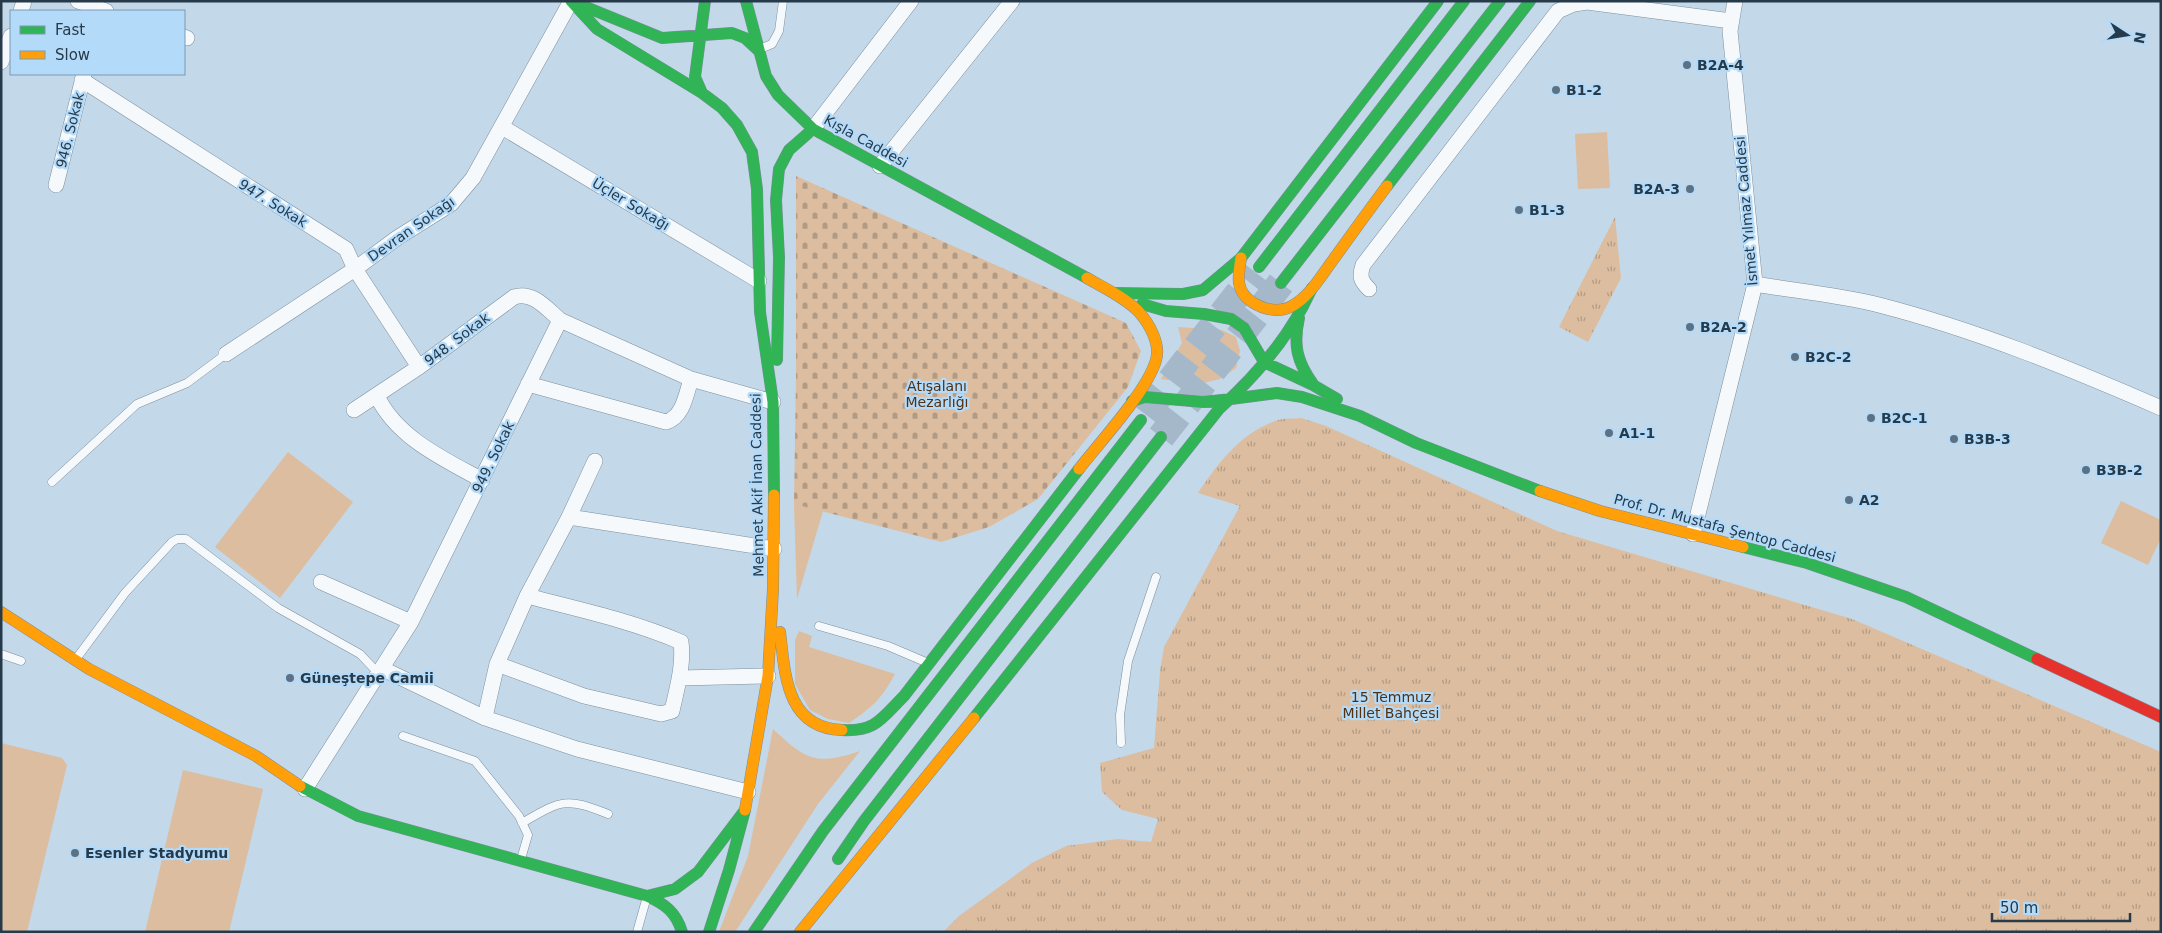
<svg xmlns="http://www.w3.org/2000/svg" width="2162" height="933" font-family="'DejaVu Sans',sans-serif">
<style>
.green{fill:#dcbd9f}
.cemetery{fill:url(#cemetery-stones)}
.park{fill:url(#park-tufts)}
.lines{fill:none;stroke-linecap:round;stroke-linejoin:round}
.highway-tunnel{stroke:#a4b8c9;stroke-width:28;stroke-dasharray:28 14;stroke-linecap:butt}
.lane-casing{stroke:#7d8f9d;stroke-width:9}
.street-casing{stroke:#7d8f9d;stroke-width:16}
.fast-casing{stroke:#7d8f9d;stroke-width:12}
.slow-casing{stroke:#7d8f9d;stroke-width:12}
.jam-casing{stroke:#7d8f9d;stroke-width:12}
.lane{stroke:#f6f9fc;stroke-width:8}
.street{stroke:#f6f9fc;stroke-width:15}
.fast{stroke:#30b455;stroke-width:11}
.slow{stroke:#ff9f0a;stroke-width:11}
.jam{stroke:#e5322d;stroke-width:11}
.poi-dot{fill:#5d7182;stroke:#b3daf9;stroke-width:2}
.labels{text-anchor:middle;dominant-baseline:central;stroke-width:4.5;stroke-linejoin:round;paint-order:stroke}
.poi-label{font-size:14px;font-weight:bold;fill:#263a4a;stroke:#b3daf9;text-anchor:start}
.street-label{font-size:14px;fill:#263a4a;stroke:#b3daf9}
.park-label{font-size:14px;fill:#513112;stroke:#b3daf9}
</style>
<defs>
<pattern id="cemetery-stones" width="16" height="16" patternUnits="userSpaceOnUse" patternTransform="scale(1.25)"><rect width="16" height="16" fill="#dcbd9f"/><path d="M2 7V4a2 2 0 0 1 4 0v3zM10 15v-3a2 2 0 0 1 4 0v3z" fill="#b29b84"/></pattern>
<pattern id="park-tufts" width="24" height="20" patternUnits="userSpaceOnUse" patternTransform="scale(1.25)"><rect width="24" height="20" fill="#dcbd9f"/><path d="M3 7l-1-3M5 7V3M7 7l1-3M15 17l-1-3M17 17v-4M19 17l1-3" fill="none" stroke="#b29b84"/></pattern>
</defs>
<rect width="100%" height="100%" fill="#c3d8e9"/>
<path class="green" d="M1607 132 1610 188 1578 189 1575 134Z
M1178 327 1222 330 1236 337 1240 351 1236 368 1220 379 1199 384 1161 379 1182 343Z
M288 452 353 502 280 598 215 547Z
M2121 501 2161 520V538L2148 565 2101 543Z
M794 504 823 511 797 599Z
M799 631 812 636 809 647 895 674C881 699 873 707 849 723L828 719 810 710 795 684V640Z
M773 729C806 760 816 766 860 751L818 804 735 932H719L748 856Z
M1 743 62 758 67 765 27 932H1Z
M183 770 263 789 229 932H145Z"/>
<path class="cemetery" d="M796 176 1126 323 1141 351 1128 387 1038 499 989 527 941 542 794 504 796 379Z"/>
<path class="park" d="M1615 217 1621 278 1588 342 1559 327Z
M1301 418 1326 426 1557 531 1852 619 2161 752V932H943L959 916 1032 863 1066 846 1118 839 1151 842 1158 819 1122 810 1102 792 1100 763 1154 748 1160 671 1164 647 1240 506 1198 493C1219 462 1241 432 1278 420 1285 418 1294 419 1301 418Z"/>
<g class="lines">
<path class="highway-tunnel" d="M1145 414 1255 272
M1161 437 1281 283"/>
<defs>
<path id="lane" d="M760 49 772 44 779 31 783 1
M52 482 137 404 187 383 226 354
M819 626 888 646 928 663
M1 654 21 661
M76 659 125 593 172 542 177 539H186L278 608 360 654 379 674
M403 736 475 761 519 816 528 835 521 859
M1121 743 1120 715 1128 661 1156 577
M522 823C562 800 565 797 608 814
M637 932 646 900"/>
<path id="street" d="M78 1 106 11
M21 11 24 1
M184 37 187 38
M1 62 11 36
M82 80 346 249 355 269 419 367
M502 127 759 281
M813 129 911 1
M880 166 1012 1
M56 185 84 74
M1755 284C1796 291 1839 295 1879 305 1976 330 2069 368 2161 408
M1369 289C1361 281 1359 277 1363 265L1558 11 1574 4 1587 2 1731 21
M226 354 355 269 397 238 451 204 473 178 571 1
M528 384 666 422C683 417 686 395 691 379
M377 396C397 438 444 459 482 480
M354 410 419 367 514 297C533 291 546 308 560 320
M569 517 595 461
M1693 534 1755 284 1730 31 1735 1
M321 582 411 622
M497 664 584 696 661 714 672 711C677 688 684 665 681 642 632 621 578 609 527 596
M383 669 485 718 577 749 748 792
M680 678 768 676
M485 717 497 664 527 596 569 517 774 549
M305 789 411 622 560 320 691 379 773 402"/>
<path id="fast" d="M571 1 597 29 702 93 722 108 737 125 752 152 757 189 760 312 773 402 774 495
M746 1 766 76 778 95 813 129 1087 278
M576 3 662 38 732 33 745 38 758 50
M702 93 695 77 705 1
M1387 186 1530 1
M1259 267 1464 1
M1281 283 1500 1
M1114 293 1183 294 1203 290 1241 258 1438 1
M1142 304 1166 311 1204 314 1231 319 1244 328 1264 362
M1299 318C1293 345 1297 362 1313 384
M777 360 779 257 776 200 779 169 789 150 813 129
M1264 362 1313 385 1337 399
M1231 399 1277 393 1302 397 1360 416 1416 443 1540 491
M1132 401 1145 397 1203 402 1231 399
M1743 547 1807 563 1906 597 2037 659
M974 718 1219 409C1257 375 1291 335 1312 288
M842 730C876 732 882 718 904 696L1079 469
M300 786 358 816 647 896 675 889 698 872 745 810
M838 859 864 821 1161 437
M647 896C665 904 676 912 682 932
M709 932 729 870 745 810
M754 932 823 831 1141 420"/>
<path id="slow" d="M1241 258C1238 276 1235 291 1252 302 1264 310 1280 313 1292 306 1310 296 1321 276 1333 260 1351 235 1369 210 1387 186
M1079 469C1100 442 1148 390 1156 360 1161 344 1149 323 1138 311 1124 297 1104 288 1087 278
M1540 491 1600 511 1743 547
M1 612 89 669 256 756 300 786
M780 632C785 674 786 728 842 730
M745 810 768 676 773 589 774 495
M800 932 974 718"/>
<path id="jam" d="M2037 659 2161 717"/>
</defs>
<use href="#lane" class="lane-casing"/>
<use href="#street" class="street-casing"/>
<use href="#fast" class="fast-casing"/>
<use href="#slow" class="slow-casing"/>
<use href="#jam" class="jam-casing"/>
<use href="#lane" class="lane"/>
<use href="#street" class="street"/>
<use href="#fast" class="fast"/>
<use href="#slow" class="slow"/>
<use href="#jam" class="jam"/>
</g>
<g class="poi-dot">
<circle cx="1687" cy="65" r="5"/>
<circle cx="1556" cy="90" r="5"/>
<circle cx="1690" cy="189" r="5"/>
<circle cx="1519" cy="210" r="5"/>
<circle cx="1690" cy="327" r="5"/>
<circle cx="1795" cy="357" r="5"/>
<circle cx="1871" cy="418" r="5"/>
<circle cx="1609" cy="433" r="5"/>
<circle cx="1954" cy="439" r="5"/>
<circle cx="2086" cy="470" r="5"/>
<circle cx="1849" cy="500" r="5"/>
<circle cx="290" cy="678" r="5"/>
<circle cx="75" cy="853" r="5"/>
</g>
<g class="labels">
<g class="poi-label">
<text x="1697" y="65">B2A-4</text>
<text x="1566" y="90">B1-2</text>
<text x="1680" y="189" text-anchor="end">B2A-3</text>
<text x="1529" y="210">B1-3</text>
<text x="1700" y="327">B2A-2</text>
<text x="1805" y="357">B2C-2</text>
<text x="1881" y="418">B2C-1</text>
<text x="1619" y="433">A1-1</text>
<text x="1964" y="439">B3B-3</text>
<text x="2096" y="470">B3B-2</text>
<text x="1859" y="500">A2</text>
<text x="300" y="678">Güneştepe Camii</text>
<text x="85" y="853">Esenler Stadyumu</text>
</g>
<g class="street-label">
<text transform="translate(70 130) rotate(-76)">946. Sokak</text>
<text transform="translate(866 141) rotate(29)">Kışla Caddesi</text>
<text transform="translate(273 203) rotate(32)">947. Sokak</text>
<text transform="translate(631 204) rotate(31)">Üçler Sokağı</text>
<text transform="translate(1746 211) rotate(-95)">İsmet Yılmaz Caddesi</text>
<text transform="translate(411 229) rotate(-35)">Devran Sokağı</text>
<text transform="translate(457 339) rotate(-37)">948. Sokak</text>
<text transform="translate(493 457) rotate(-64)">949. Sokak</text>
<text transform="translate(757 485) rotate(-91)">Mehmet Akif İnan Caddesi</text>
<text transform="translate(1725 528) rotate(15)">Prof. Dr. Mustafa Şentop Caddesi</text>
</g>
<g class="park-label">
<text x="937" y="386">Atışalanı<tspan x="937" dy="16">Mezarlığı</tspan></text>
<text x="1391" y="697">15 Temmuz<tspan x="1391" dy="16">Millet Bahçesi</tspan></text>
</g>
</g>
<rect width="2162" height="933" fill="none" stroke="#263a4a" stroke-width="5"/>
<rect x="10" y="10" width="175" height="65" fill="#b3daf9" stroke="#7b9ab3"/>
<rect x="20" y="26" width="25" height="8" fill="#30b455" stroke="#7b9ab3"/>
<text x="55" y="35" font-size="15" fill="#263a4a">Fast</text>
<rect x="20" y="51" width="25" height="8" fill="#ff9f0a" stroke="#7b9ab3"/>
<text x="55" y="60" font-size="15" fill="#263a4a">Slow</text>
<g transform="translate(2127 35) rotate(102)" stroke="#b3daf9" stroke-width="4" paint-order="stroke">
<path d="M0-4L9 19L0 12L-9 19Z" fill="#263a4a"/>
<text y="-8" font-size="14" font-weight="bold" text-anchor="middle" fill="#263a4a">N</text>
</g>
<path d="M1992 913v8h138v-8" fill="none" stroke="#263a4a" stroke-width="2.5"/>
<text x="2000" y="913" font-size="15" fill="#263a4a" stroke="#b3daf9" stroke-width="4" paint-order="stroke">50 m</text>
</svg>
